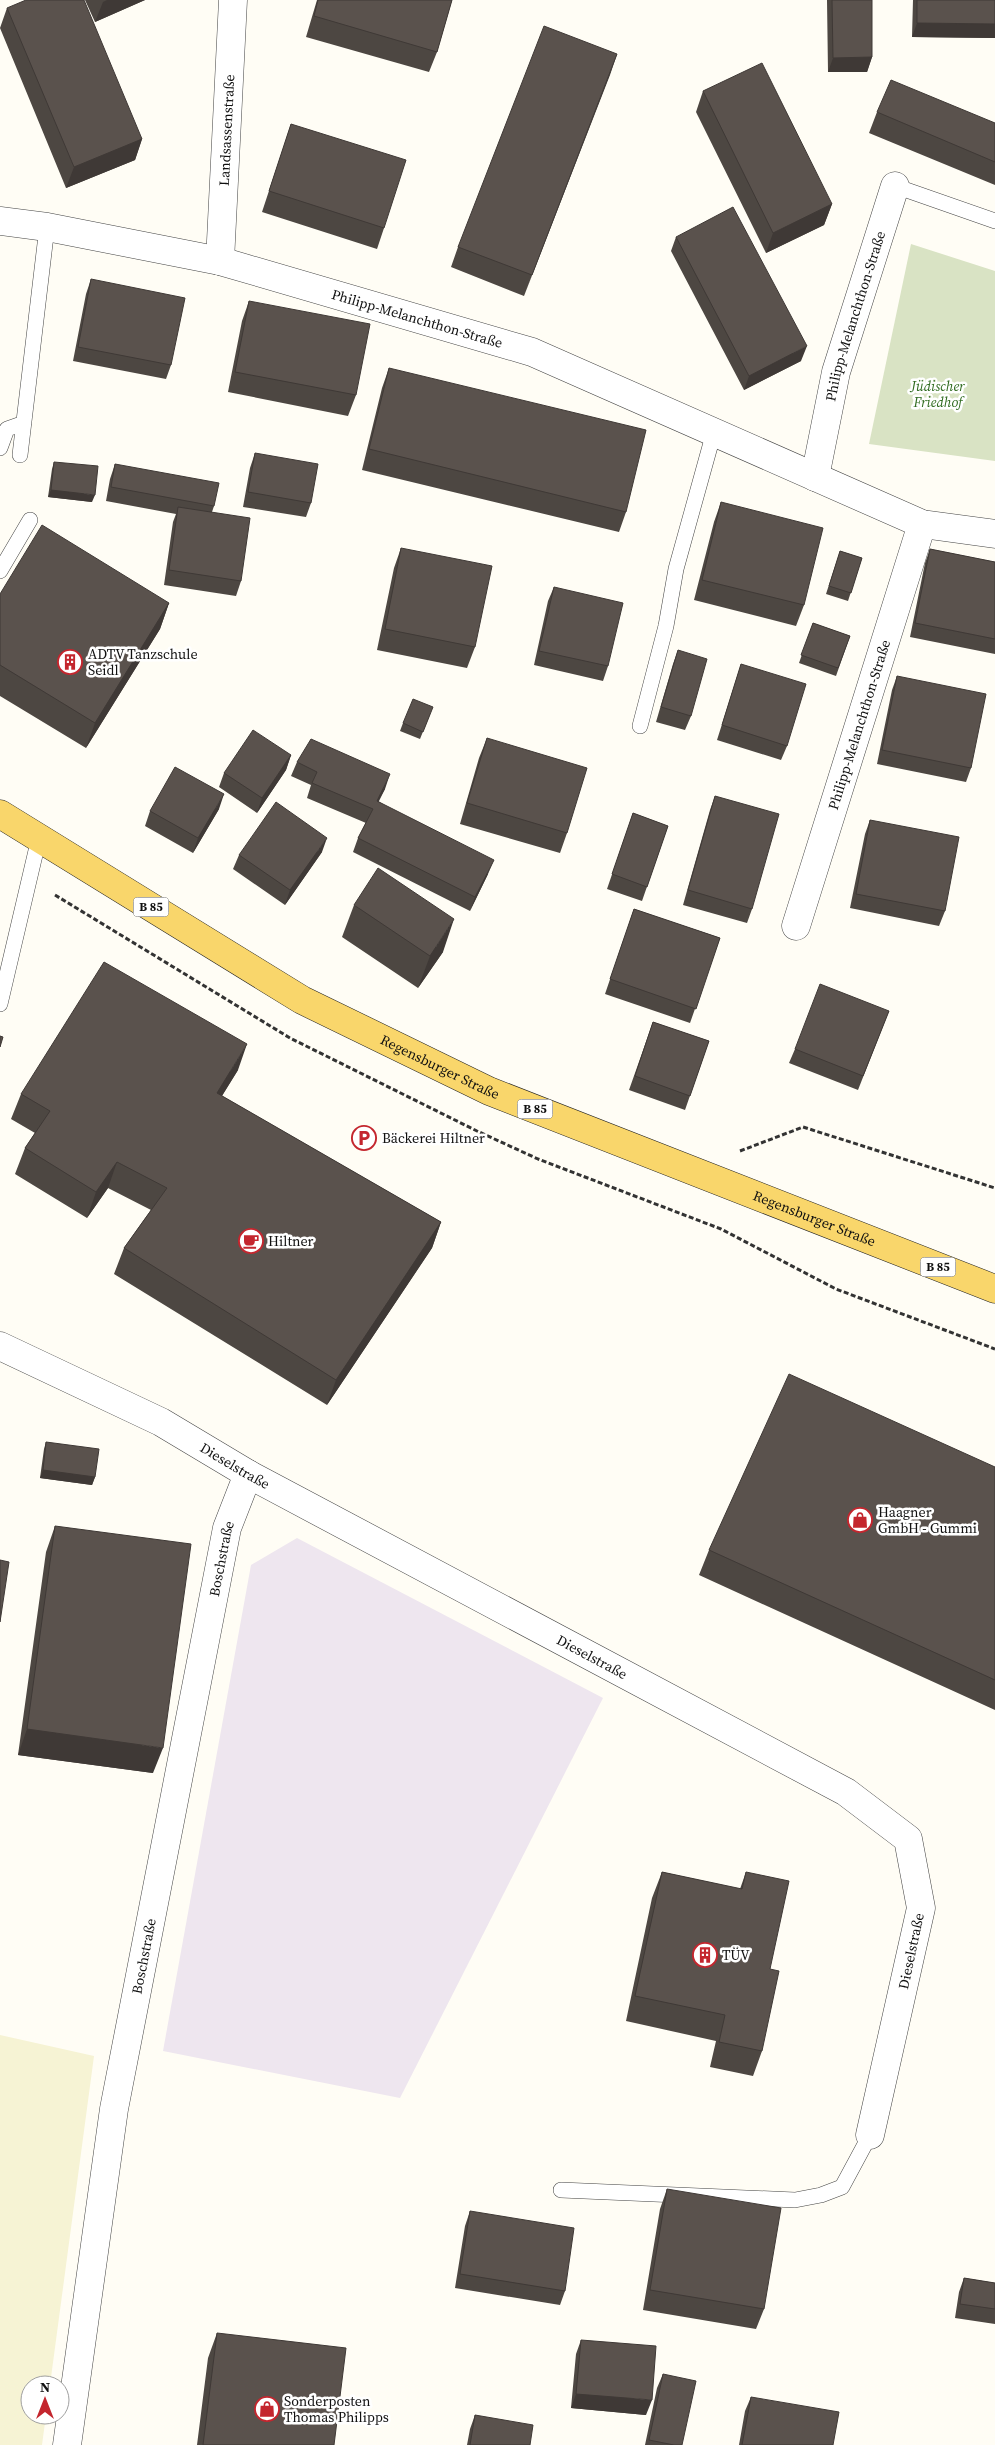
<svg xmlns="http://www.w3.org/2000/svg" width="995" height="2445" font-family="'Source Serif 4',serif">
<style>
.industrial{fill:#eee6ef}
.farmland{fill:#f6f3d4}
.cemetery{fill:#d9e3c4}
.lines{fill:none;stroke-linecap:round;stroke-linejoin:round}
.service-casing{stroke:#444;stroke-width:16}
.minor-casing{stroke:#444;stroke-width:29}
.primary-casing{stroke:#222;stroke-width:29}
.path{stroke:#333;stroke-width:3;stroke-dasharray:5 2.5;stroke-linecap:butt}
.service{stroke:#fff;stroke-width:15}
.minor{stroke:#fff;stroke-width:28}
.primary{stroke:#f9d66b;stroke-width:28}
.wall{fill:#4d4742}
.shaded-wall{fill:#3f3936}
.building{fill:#5a524d;stroke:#3f3936}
.labels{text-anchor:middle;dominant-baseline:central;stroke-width:5;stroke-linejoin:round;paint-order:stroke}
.shield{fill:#fff;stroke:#585858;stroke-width:1}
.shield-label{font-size:12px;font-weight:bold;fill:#111}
.street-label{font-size:14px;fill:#111;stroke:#fff}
.park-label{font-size:14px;font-style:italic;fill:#2f6b1f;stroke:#fff}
.poi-label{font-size:14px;fill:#111;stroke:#fff;text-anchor:start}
</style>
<rect width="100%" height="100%" fill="#fffdf5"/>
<path class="industrial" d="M297 1538 603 1698 400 2098 163 2051 251 1565Z"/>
<path class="farmland" d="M0 2035 94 2056 50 2385H30V2415H46L42 2445H0Z"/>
<path class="cemetery" d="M911 244 995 271V461L869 444Z"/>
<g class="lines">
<defs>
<path id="service" d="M895 186 995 221
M0 448 7 429 24 423
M20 455 47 227
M0 571 30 520
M640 726 666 626 676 569 714 432
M0 1004 39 838
M561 2190 795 2200 821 2195 842 2187 870 2135"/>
<g id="minor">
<path id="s1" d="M0 221 47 227 220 261 532 352 922 524 995 534"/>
<path id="s2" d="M220 261 233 0"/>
<path id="s3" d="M815 477 836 372 895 186"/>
<path id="s4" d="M796 926 922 524"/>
<path id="s5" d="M0 1346 161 1422 248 1474 846 1792 908 1839 921 1908 870 2135"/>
<path id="s6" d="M67 2445 114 2109 227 1528 248 1474"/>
</g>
<g id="primary">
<path id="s7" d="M0 814 302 1000 489 1091 995 1289"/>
</g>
</defs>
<use href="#service" class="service-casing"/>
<use href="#minor" class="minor-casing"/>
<use href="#primary" class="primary-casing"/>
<path class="path" d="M55 895 290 1038 477 1131 538 1159 721 1229 836 1289 995 1349
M740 1151 803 1127 995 1188"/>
<use href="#service" class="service"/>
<use href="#minor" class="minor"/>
<use href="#primary" class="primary"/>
</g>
<path class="wall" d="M85 0H145L95 22Z
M317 0H452L437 52 429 72 306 37Z
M827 0H872V57L867 72H828Z
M913 0H995V38L912 37Z
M7 8 142 139 135 160 66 188 0 28Z
M617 54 524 296 451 267 458 247Z
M703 91 832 204 824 225 766 253 696 112Z
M877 112 995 123V185L869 133Z
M291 124 384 228 377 249 262 212Z
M676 237 801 361 744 390 671 251Z
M91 279 171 365 166 379 73 361 86 294Z
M249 301 356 395 348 416 228 392 242 321Z
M389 368 626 512 619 532 362 470 382 388Z
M255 453 311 503 306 517 243 507 250 468Z
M54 462 92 502 48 497 52 469Z
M115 464 214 506 212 512 241 581 236 596 164 585 173 522 176 514 106 501 110 479Z
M721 502 804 605 796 626 694 600 714 522Z
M401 548 475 647 467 668 377 650 394 568Z
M930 549 995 562V654L910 637 925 563Z
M840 551 862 558 848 601 826 594Z
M554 587 608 666 603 681 534 665 548 601Z
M0 594 169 603 160 629 86 748 0 696Z
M813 623 850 636 836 676 799 663Z
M678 650 691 716 685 730 656 722 673 664Z
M741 664 787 746 781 760 717 740Z
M897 676 971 768 966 782 877 764 892 690Z
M430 714 420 739 400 731 403 723Z
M487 738 567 833 560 853 460 824 479 758Z
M291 755 286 770 257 813 219 787 224 773Z
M297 762 385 789 378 801 488 874 470 911 353 852 358 838 366 823 307 798 311 785 291 776Z
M715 796 752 909 747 923 683 905 710 810Z
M219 809 193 853 145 826 150 811Z
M633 813 668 826 642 901 607 889Z
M870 820 945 911 939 926 850 908 865 834Z
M322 852 285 905 233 869 239 855Z
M354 905 443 952 418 988 342 937Z
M634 909 720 938 690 1023 605 994Z
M889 1011 858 1090 789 1063 795 1049Z
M653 1022 709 1041 685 1110 629 1090Z
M238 1070 222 1096 441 1222 432 1248 327 1405 114 1274 124 1248 151 1210 108 1188 87 1218 15 1174 25 1148 35 1133 11 1119 21 1094Z
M46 1442 95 1477 92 1485 40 1478 44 1449Z
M995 1467V1710L699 1575 709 1550Z
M55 1526 153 1773 18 1755 46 1552Z
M662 1872 740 1889 746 1872 770 1969 762 2051 753 2076 710 2067 716 2041 626 2021 652 1898Z
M667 2189 764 2309 756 2329 643 2310 660 2209Z
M470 2211 565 2291 560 2305 455 2288 465 2226Z
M964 2278 995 2283V2324L955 2318 959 2292Z
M217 2333 334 2445H197L208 2358Z
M581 2340 646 2415 571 2408 576 2354Z
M663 2374 682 2445H645L657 2388Z
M751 2397 833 2445H739L745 2411Z
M475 2415 530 2445H467L470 2429Z"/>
<path class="shaded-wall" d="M107 0H145L95 22 103 2Z
M917 23 995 24V38L912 37Z
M617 54 610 75 524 296 532 275Z
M872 57 867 72H828L833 58Z
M142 139 135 160 66 188 74 167Z
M832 204 824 225 766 253 773 233Z
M807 346 801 361 744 390 749 376Z
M51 490 95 495 92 502 48 497Z
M169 603 160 629 86 748 95 723Z
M291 755 286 770 257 813 262 798Z
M390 774 385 789 372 815 377 801Z
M224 794 219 809 193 853 198 838Z
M327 838 322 852 285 905 290 890Z
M494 860 488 874 470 911 475 897Z
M454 919 443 952 418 988 430 956Z
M247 1044 238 1070 208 1118 217 1093Z
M117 1162 108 1188 87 1218 96 1192Z
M441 1222 432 1248 327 1405 336 1380Z
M43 1470 95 1477 92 1485 40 1478Z
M27 1729 163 1748 153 1773 18 1755Z
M576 2394 652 2400 646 2415 571 2408Z"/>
<path class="building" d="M26 0H84L142 139 74 167 7 8Z
M318 0H452L437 52 314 16Z
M832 0H872V57L833 58Z
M917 0H995V24L917 23Z
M544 26 617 54 532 275 458 247Z
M762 63 832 204 773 233 703 91Z
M891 80 995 123V162L877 112Z
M291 124 406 160 384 228 269 191Z
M733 207 807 346 749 376 676 237Z
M91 279 185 298 171 365 78 347Z
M249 301 370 324 356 395 235 372Z
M389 368 646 430 626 512 369 449Z
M255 453 318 464 311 503 248 492Z
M54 462 98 466 95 495 51 490Z
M115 464 219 483 214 506 111 487Z
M721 502 823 528 804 605 702 580Z
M178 507 250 518 241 581 169 570Z
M42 525 169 603 95 723 0 665V594Z
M401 548 492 566 475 647 385 629Z
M930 549 995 562V639L915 623Z
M840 551 862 558 851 593 829 586Z
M554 587 623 603 608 666 539 651Z
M813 623 850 636 838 668 801 655Z
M678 650 707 659 691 716 661 707Z
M741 664 806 684 787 746 722 725Z
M897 676 986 694 971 768 882 750Z
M413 699 433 707 423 732 403 723Z
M253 730 291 755 262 798 224 773Z
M487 738 587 768 567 833 467 803Z
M311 739 390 774 377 801 494 860 475 897 358 838 373 809 312 783 317 772 297 762Z
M175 767 224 794 198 838 150 811Z
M715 796 779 814 752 909 688 890Z
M276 802 327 838 290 890 239 855Z
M633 813 668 826 647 887 612 874Z
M870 820 959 837 945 911 856 894Z
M378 868 454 919 430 956 354 905Z
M634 909 720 938 696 1009 610 979Z
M104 962 247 1044 217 1093 441 1222 336 1380 124 1248 167 1188 117 1162 96 1192 25 1148 50 1111 21 1094Z
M820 984 889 1011 863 1076 795 1049Z
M653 1022 709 1041 690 1096 635 1076Z
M0 1036 3 1037 0 1047Z
M789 1374 995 1467V1680L709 1550Z
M46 1442 99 1449 95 1477 43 1470Z
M55 1526 191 1544 163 1748 27 1729Z
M0 1560 9 1562 0 1622Z
M662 1872 742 1889 746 1872 789 1881 770 1969 779 1971 762 2051 719 2042 725 2015 635 1996Z
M667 2189 781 2208 764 2309 650 2290Z
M470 2211 574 2228 565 2291 460 2274Z
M964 2278 995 2283V2309L960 2304Z
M217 2333 346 2348 334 2445H203Z
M581 2340 656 2346 652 2400 576 2394Z
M663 2374 696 2381 682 2445H674L649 2440Z
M751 2397 839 2412 833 2445H742Z
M475 2415 533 2425 530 2445H470Z"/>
<defs>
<symbol id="building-ring" viewBox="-11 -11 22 22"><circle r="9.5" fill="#fff" stroke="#c4262e" stroke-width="1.5"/><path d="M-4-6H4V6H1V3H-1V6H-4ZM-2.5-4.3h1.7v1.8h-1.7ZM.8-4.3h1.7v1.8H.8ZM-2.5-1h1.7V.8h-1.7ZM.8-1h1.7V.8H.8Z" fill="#c4262e"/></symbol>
<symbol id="parking-ring" viewBox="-11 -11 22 22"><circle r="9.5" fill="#fff" stroke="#c4262e" stroke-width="1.5"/><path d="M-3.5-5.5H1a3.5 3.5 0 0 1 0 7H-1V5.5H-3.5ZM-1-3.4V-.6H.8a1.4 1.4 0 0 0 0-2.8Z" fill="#c4262e"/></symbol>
<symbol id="cafe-ring" viewBox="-11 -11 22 22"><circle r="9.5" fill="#fff" stroke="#c4262e" stroke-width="1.5"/><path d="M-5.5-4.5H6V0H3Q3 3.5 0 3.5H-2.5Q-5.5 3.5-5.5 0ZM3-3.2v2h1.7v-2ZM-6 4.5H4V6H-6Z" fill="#c4262e"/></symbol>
<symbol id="shop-ring" viewBox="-11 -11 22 22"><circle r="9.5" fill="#fff" stroke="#c4262e" stroke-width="1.5"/><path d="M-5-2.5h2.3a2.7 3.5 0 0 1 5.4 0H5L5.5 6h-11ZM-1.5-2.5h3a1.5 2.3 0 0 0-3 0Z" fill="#c4262e"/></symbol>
</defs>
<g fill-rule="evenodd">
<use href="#building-ring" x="56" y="648" width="28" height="28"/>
<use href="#parking-ring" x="350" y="1124" width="28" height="28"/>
<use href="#cafe-ring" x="237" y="1227" width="28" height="28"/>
<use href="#shop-ring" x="846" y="1506" width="28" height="28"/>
<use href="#building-ring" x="691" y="1941" width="28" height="28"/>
<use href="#shop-ring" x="253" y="2395" width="28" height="28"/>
</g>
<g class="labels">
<g class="shield">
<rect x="133.5" y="897.5" width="35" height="19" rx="4"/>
<rect x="517.5" y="1099.5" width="35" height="19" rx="4"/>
<rect x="920.5" y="1257.5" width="35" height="19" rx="4"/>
</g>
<g class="shield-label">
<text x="151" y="907">B 85</text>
<text x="535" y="1109">B 85</text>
<text x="938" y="1267">B 85</text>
</g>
<g class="street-label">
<text stroke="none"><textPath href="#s2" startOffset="131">Landsassenstraße</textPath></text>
<text stroke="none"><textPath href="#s3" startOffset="166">Philipp-Melanchthon-Straße</textPath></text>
<text stroke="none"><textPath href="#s1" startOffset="429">Philipp-Melanchthon-Straße</textPath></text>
<text stroke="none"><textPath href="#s4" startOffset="211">Philipp-Melanchthon-Straße</textPath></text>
<text stroke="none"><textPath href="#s7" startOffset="508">Regensburger Straße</textPath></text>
<text stroke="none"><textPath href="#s7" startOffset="912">Regensburger Straße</textPath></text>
<text stroke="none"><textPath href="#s5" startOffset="264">Dieselstraße</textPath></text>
<text stroke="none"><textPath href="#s6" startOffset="900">Boschstraße</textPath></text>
<text stroke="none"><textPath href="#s5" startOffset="669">Dieselstraße</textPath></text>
<text transform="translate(911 1951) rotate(-78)">Dieselstraße</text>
<text stroke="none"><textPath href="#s6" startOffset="495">Boschstraße</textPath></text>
</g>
<g class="park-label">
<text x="938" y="386">Jüdischer<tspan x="938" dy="16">Friedhof</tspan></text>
</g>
<g class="poi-label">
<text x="88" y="654">ADTV Tanzschule<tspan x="88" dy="16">Seidl</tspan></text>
<text x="382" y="1138">Bäckerei Hiltner</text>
<text x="268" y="1241">Hiltner</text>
<text x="878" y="1512">Haagner<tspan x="878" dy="16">GmbH - Gummi</tspan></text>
<text x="722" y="1955">TÜV</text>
<text x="284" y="2401">Sonderposten<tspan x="284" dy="16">Thomas Philipps</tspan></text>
</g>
</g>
<g transform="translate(45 2400)"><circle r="24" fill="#ffffff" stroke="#a0a0a0"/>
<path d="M0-4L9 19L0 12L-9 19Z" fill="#c4262e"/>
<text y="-8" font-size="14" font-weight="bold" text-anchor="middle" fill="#111111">N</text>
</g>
</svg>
